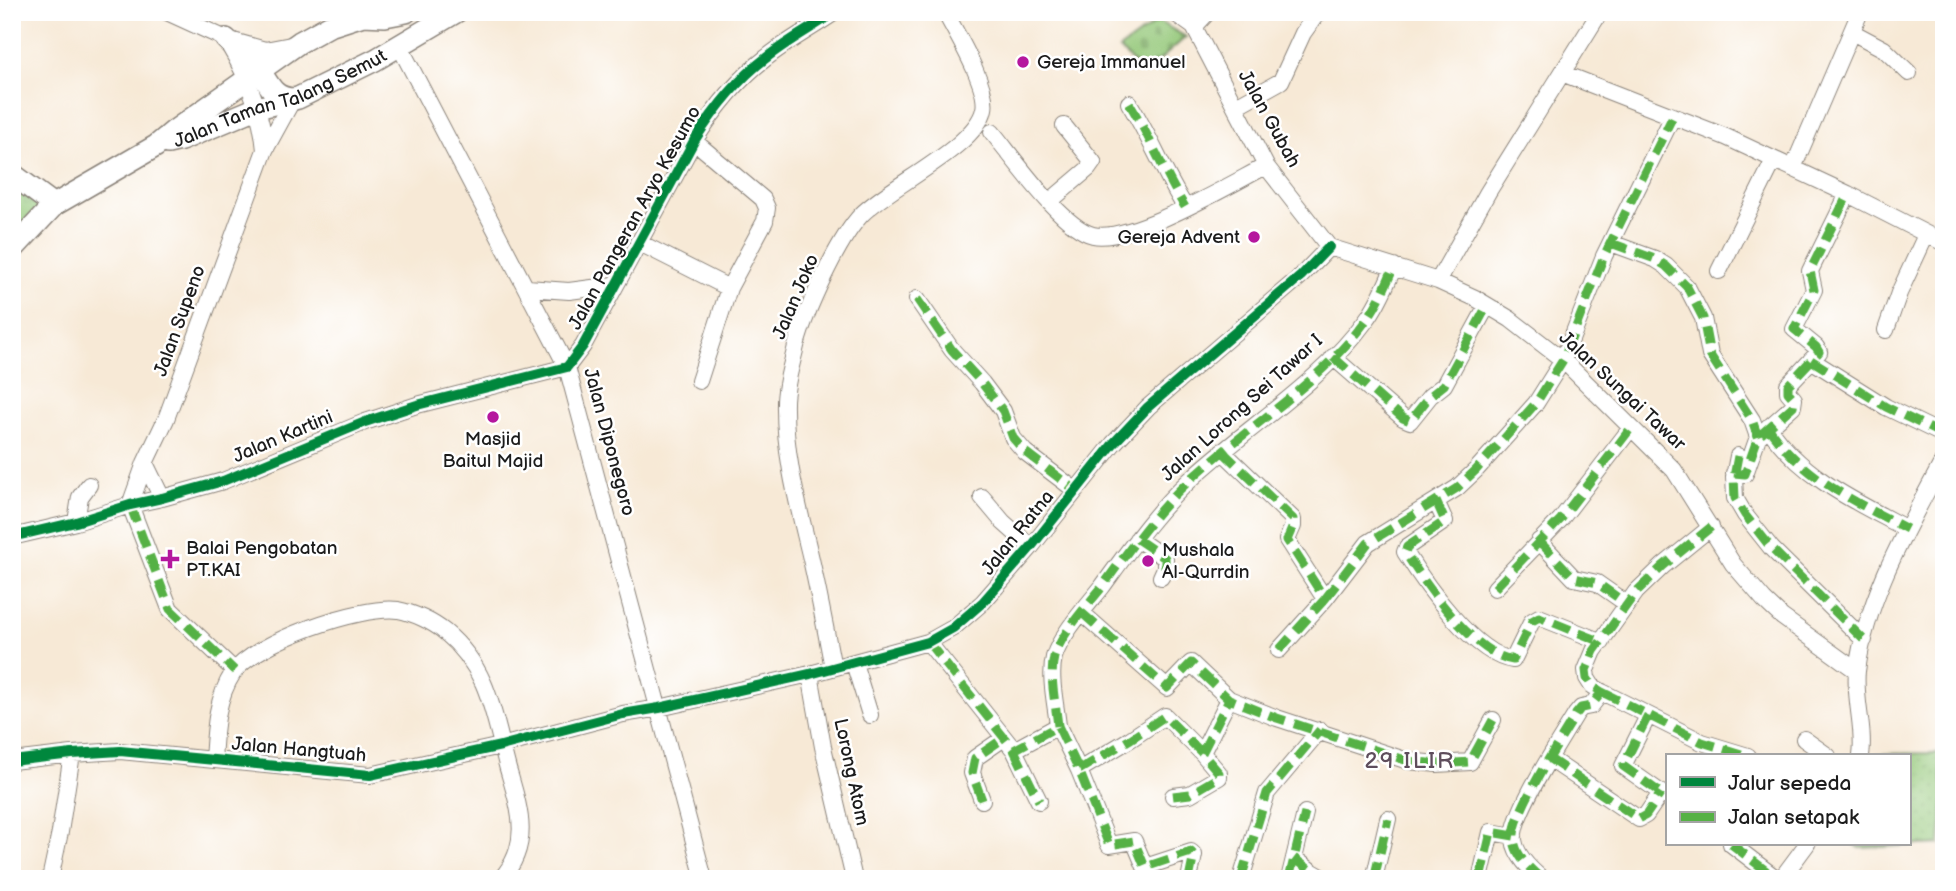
<svg xmlns="http://www.w3.org/2000/svg" width="1956" height="891" font-family="'Balsamiq Sans',sans-serif">
<style>
.grass{fill:url(#grass-dots);stroke:#58724a;stroke-width:2}
.cemetery{fill:url(#cemetery-stones);stroke:#58724a;stroke-width:2}
.park{fill:url(#park-tufts);stroke:#58724a;stroke-width:2}
.lines{fill:none;stroke-linecap:round;stroke-linejoin:round}
.minor-casing{stroke:#8a8279;stroke-width:18}
.major-casing{stroke:#8a8279;stroke-width:24}
.minor{stroke:#fff;stroke-width:16}
.major{stroke:#fff;stroke-width:21}
.quiet{stroke:#55b145;stroke-width:9;stroke-dasharray:18 9;stroke-linecap:butt}
.cycleway-casing{stroke:#fff;stroke-width:15}
.cycleway{stroke:#00873e;stroke-width:10}
.poi-dot{fill:#b5179e;stroke:#fff;stroke-width:2.5}
.labels{text-anchor:middle;dominant-baseline:central;stroke-width:5;stroke-linejoin:round;paint-order:stroke}
.poi-label{font-size:19px;fill:#1c1c1c;stroke:#fff;text-anchor:start}
.street-label{font-size:19px;fill:#1c1c1c;stroke:#fff}
.quarter-label{font-size:23px;letter-spacing:2px;fill:#5e4d5c;stroke:#fff}
</style>
<defs>
<pattern id="grass-dots" width="8" height="8" patternUnits="userSpaceOnUse" patternTransform="scale(1.75)"><rect width="8" height="8" fill="#94c879"/><path d="M2 2h.1M6 6h.1" fill="none" stroke="#7fab68" stroke-width="1.8" stroke-linecap="round"/></pattern>
<pattern id="cemetery-stones" width="16" height="16" patternUnits="userSpaceOnUse" patternTransform="scale(1.75)"><rect width="16" height="16" fill="#94c879"/><path d="M2 7V4a2 2 0 0 1 4 0v3zM10 15v-3a2 2 0 0 1 4 0v3z" fill="#7fab68"/></pattern>
<pattern id="park-tufts" width="24" height="20" patternUnits="userSpaceOnUse" patternTransform="scale(1.75)"><rect width="24" height="20" fill="#94c879"/><path d="M3 7l-1-3M5 7V3M7 7l1-3M15 17l-1-3M17 17v-4M19 17l1-3" fill="none" stroke="#7fab68"/></pattern>
</defs>
<rect width="100%" height="100%" fill="#fff"/>
<filter id="ink" filterUnits="userSpaceOnUse"><feTurbulence type="fractalNoise" baseFrequency=".0143" numOctaves="2"/><feDisplacementMap in="SourceGraphic" scale="14" xChannelSelector="R" yChannelSelector="G"/><feConvolveMatrix kernelMatrix="1 2 1 2 8 2 1 2 1" color-interpolation-filters="sRGB"/></filter>
<filter id="wash" filterUnits="userSpaceOnUse"><feTurbulence type="fractalNoise" baseFrequency=".00686" numOctaves="4" result="noise"/><feDisplacementMap in="SourceGraphic" scale="28" xChannelSelector="R" yChannelSelector="G"/><feGaussianBlur stdDeviation="1.57" result="paint"/><feColorMatrix in="noise" values="0 0 0 0 0 0 0 0 0 0 0 0 0 0 0 0 0 1.4 0 .05"/><feComposite in="paint" operator="in"/></filter>
<g filter="url(#wash)">
<rect width="100%" height="100%" fill="#f7e9d6"/>
<path class="grass" d="M1939 753 1944 796 1940 844 1859 848 1853 844H1909V756H1876L1877 754Z"/>
<path class="cemetery" d="M1158 21 1186 37 1145 73 1119 49Z"/>
<path class="park" d="M12 183 42 205 12 241Z"/>
</g>
<g filter="url(#ink)">
<g class="lines">
<defs>
<path id="minor" d="M167 12 226 39 265 50 291 45
M1173 12 1194 27 1266 166 1329 247
M1194 27 1208 12
M1852 32 1884 49 1909 73
M399 45 567 367 704 879
M230 47C248 77 262 115 265 150
M1562 73 1726 137 1848 194 1944 243
M1129 103C1150 137 1164 173 1185 207
M1236 106 1281 81 1303 33 1318 12
M992 132C1013 157 1062 228 1093 235 1132 243 1229 185 1266 166
M694 141 763 199 767 208 765 221 729 288 699 381
M1793 168 1860 12
M1049 202 1088 169 1093 162 1064 126
M638 242 729 288
M1611 243 1655 259 1666 266 1687 287 1703 318 1710 355 1752 420 1758 437
M1329 247 1438 281 1475 298 1510 319 1563 360 1674 470 1733 564 1764 600 1782 617 1857 671
M1719 271 1774 160
M1438 281 1488 192 1600 12
M527 288 569 291 615 285
M917 299 952 350 982 383 1003 411 1013 438 1025 452 1075 490
M1886 330 1899 293 1926 235
M1333 357 1403 418 1410 421 1430 396 1444 385 1487 306
M1811 360 1886 407 1944 435
M1768 427C1801 477 1856 502 1907 529
M1222 451 1293 519V526L1287 540 1325 599 1279 650
M1738 456 1734 477 1735 498 1745 515 1772 549 1864 640
M145 463 162 498
M1734 473 1745 474 1758 437 1793 406 1794 399 1788 392V385L1819 352 1816 347 1794 329 1814 290 1810 271 1848 194
M982 497 1003 522 1031 547
M1436 501 1445 521 1407 547 1405 552C1425 584 1474 655 1513 660L1532 621 1539 617 1602 642
M76 522 80 497 89 485
M12 537 76 522 130 505 162 498 223 481 365 422 417 405 567 367 583 346 694 141C713 111 737 80 766 58 787 41 812 28 835 12
M1137 539 1165 558V568L1161 577
M1539 541 1574 578 1597 583 1627 604
M1495 588 1561 519 1631 428
M1325 599 1368 543 1457 488 1476 470 1536 403 1563 360 1604 256 1672 118
M1082 613 1167 688 1191 663 1229 699 1277 718 1408 761 1437 764 1470 762 1493 720
M928 642 1014 750 1058 726 1079 770 1109 845 1134 841 1145 867 1191 852 1194 855 1189 879
M854 663 870 715
M833 668C826 631 819 595 811 559 799 508 784 456 785 403 785 384 792 364 796 346 805 312 838 239 862 214 891 185 977 146 984 109 989 87 956 33 945 12
M235 671 170 609 130 505 145 463 166 419 265 150 293 99
M810 674 823 747 854 879
M1602 692 1702 742 1748 756
M1648 716 1623 766 1667 797
M1058 726C1056 705 1049 678 1054 657 1061 634 1087 606 1102 587 1129 550 1156 511 1190 480 1248 426 1320 384 1367 319 1379 303 1386 284 1394 267
M1804 739 1828 756
M1014 750 1039 801
M1861 756C1865 728 1854 700 1857 671 1867 594 1909 526 1944 459
M1550 759 1639 819 1646 815 1661 793
M213 760C215 730 216 699 233 673 254 642 361 605 398 610 414 613 433 622 445 632 490 669 494 718 508 769 520 810 532 844 501 879
M12 761 72 754 120 751 370 775 501 746 623 714 659 708 810 674 928 642 953 628 983 602 1031 547 1113 444 1148 407 1301 276 1329 247
M1079 770 1129 740 1165 716 1202 753
M1173 796 1190 794 1219 777V773L1202 753 1229 699
M982 800 972 773 975 758 1004 738
M1731 844 1777 879
M1294 858 1311 871 1325 879
M50 879 60 832 72 754
M1241 879 1267 793 1320 730
M1289 879 1305 813
M1374 879 1388 819
M1480 879 1491 832 1514 836
M1542 879C1530 869 1516 856 1514 840 1510 816 1562 738 1576 714L1581 708 1591 706 1602 692 1592 686 1587 678 1586 670 1594 651 1636 592 1663 566 1711 527
M1781 879 1807 844"/>
<g id="major">
<path d="M226 39C236 49 251 59 260 71 269 84 273 98 293 99"/>
<path id="s1" d="M168 143 181 140 257 108 298 98 375 60 456 12"/>
<path d="M12 174 54 205"/>
<path d="M12 250 54 205 156 146 174 131 300 42 329 26 363 15 385 16 406 12"/>
</g>
</defs>
<use href="#minor" class="minor-casing"/>
<use href="#major" class="major-casing"/>
<use href="#minor" class="minor"/>
<use href="#major" class="major"/>
<path class="quiet" d="M1129 103C1150 137 1164 173 1185 207
M1611 243 1655 259 1666 266 1687 287 1703 318 1710 355 1752 420 1758 437
M917 299 952 350 982 383 1003 411 1013 438 1025 452 1075 490
M1333 357 1403 418 1410 421 1430 396 1444 385 1487 306
M1811 360 1886 407 1944 435
M1768 427C1801 477 1856 502 1907 529
M1222 451 1293 519V526L1287 540 1325 599 1279 650
M1738 456 1734 477 1735 498 1745 515 1772 549 1864 640
M1734 473 1745 474 1758 437 1793 406 1794 399 1788 392V385L1819 352 1816 347 1794 329 1814 290 1810 271 1848 194
M1436 501 1445 521 1407 547 1405 552C1425 584 1474 655 1513 660L1532 621 1539 617 1602 642
M130 505 170 609 235 671
M1137 539 1165 558V568L1161 577
M1539 541 1574 578 1597 583 1627 604
M1495 588 1561 519 1631 428
M1325 599 1368 543 1457 488 1476 470 1536 403 1563 360 1604 256 1672 118
M1082 613 1167 688 1191 663 1229 699 1277 718 1408 761 1437 764 1470 762 1493 720
M928 642 1014 750 1058 726 1079 770 1109 845 1134 841 1145 867 1191 852 1194 855 1189 879
M1602 692 1702 742 1748 756
M1648 716 1623 766 1665 796
M1058 726C1056 705 1049 678 1054 657 1061 634 1087 606 1102 587 1129 550 1156 511 1190 480 1248 426 1320 384 1367 319 1379 303 1386 284 1394 267
M1014 750 1039 801
M1550 759 1639 819 1646 815 1661 793
M1079 770 1129 740 1165 716 1202 753
M1173 796 1190 794 1219 777V773L1202 753 1229 699
M982 800 972 773 975 758 1004 738
M1731 844 1777 879
M1294 858 1311 871 1325 879
M1241 879 1267 793 1320 730
M1289 879 1305 813
M1374 879 1388 819
M1480 879 1491 832 1514 836
M1542 879C1530 869 1516 856 1514 840 1510 816 1562 738 1576 714L1581 708 1591 706 1602 692 1592 686 1587 678 1586 670 1594 651 1636 592 1663 566 1711 527"/>
<defs>
<path id="cycleway" d="M12 537 76 522 130 505 162 498 223 481 365 422 417 405 567 367 583 346 694 141C713 111 737 80 766 58 787 41 812 28 835 12
M12 761 72 754 120 751 370 775 501 746 623 714 659 708 810 674 928 642 953 628 983 602 1031 547 1113 444 1148 407 1301 276 1329 247"/>
</defs>
<use href="#cycleway" class="cycleway-casing"/>
<use href="#cycleway" class="cycleway"/>
</g>
</g>
<g class="poi-dot">
<circle cx="1023" cy="62" r="7"/>
<circle cx="1254" cy="237" r="7"/>
<circle cx="493" cy="417" r="7"/>
<path d="M166.5 548.5h7v7h7v7h-7v7h-7v-7h-7v-7h7z"/>
<circle cx="1148" cy="561" r="7"/>
</g>
<g class="labels">
<g class="poi-label">
<text x="1037" y="62">Gereja Immanuel</text>
<text x="1240" y="237" text-anchor="end">Gereja Advent</text>
<text x="493" y="439" text-anchor="middle">Masjid<tspan x="493" dy="22">Baitul Majid</tspan></text>
<text x="186" y="548">Balai Pengobatan<tspan x="186" dy="22">PT.KAI</tspan></text>
<text x="1162" y="550">Mushala<tspan x="1162" dy="22">Al-Qurrdin</tspan></text>
</g>
<g class="street-label">
<text stroke="none"><textPath href="#s1" startOffset="121">Jalan Taman Talang Semut</textPath></text>
<text transform="translate(1269 119) rotate(61)">Jalan Gubah</text>
<text transform="translate(635 218) rotate(-61)">Jalan Pangeran Aryo Kesumo</text>
<text transform="translate(796 297) rotate(-67)">Jalan Joko</text>
<text transform="translate(180 321) rotate(-70)">Jalan Supeno</text>
<text transform="translate(1622 391) rotate(43)">Jalan Sungai Tawar</text>
<text transform="translate(1242 408) rotate(-42)">Jalan Lorong Sei Tawar I</text>
<text transform="translate(283 437) rotate(-23)">Jalan Kartini</text>
<text transform="translate(609 442) rotate(75)">Jalan Diponegoro</text>
<text transform="translate(1018 533) rotate(-51)">Jalan Ratna</text>
<text transform="translate(299 750) rotate(5)">Jalan Hangtuah</text>
<text transform="translate(851 772) rotate(78)">Lorong Atom</text>
</g>
<g class="quarter-label">
<text x="1410" y="761">29 ILIR</text>
</g>
</g>
<rect width="1956" height="891" fill="none" stroke="#fff" stroke-width="42"/>
<rect x="1666" y="754" width="245" height="91" fill="#ffffff" stroke="#a4a4a4" stroke-width="2"/>
<rect x="1680" y="777" width="35" height="10" fill="#00873e" stroke="#a4a4a4" stroke-width="2"/>
<text x="1728" y="790" font-size="21" fill="#1c1c1c">Jalur sepeda</text>
<rect x="1680" y="812" width="35" height="10" fill="#55b145" stroke="#a4a4a4" stroke-width="2"/>
<text x="1728" y="824" font-size="21" fill="#1c1c1c">Jalan setapak</text>
</svg>
